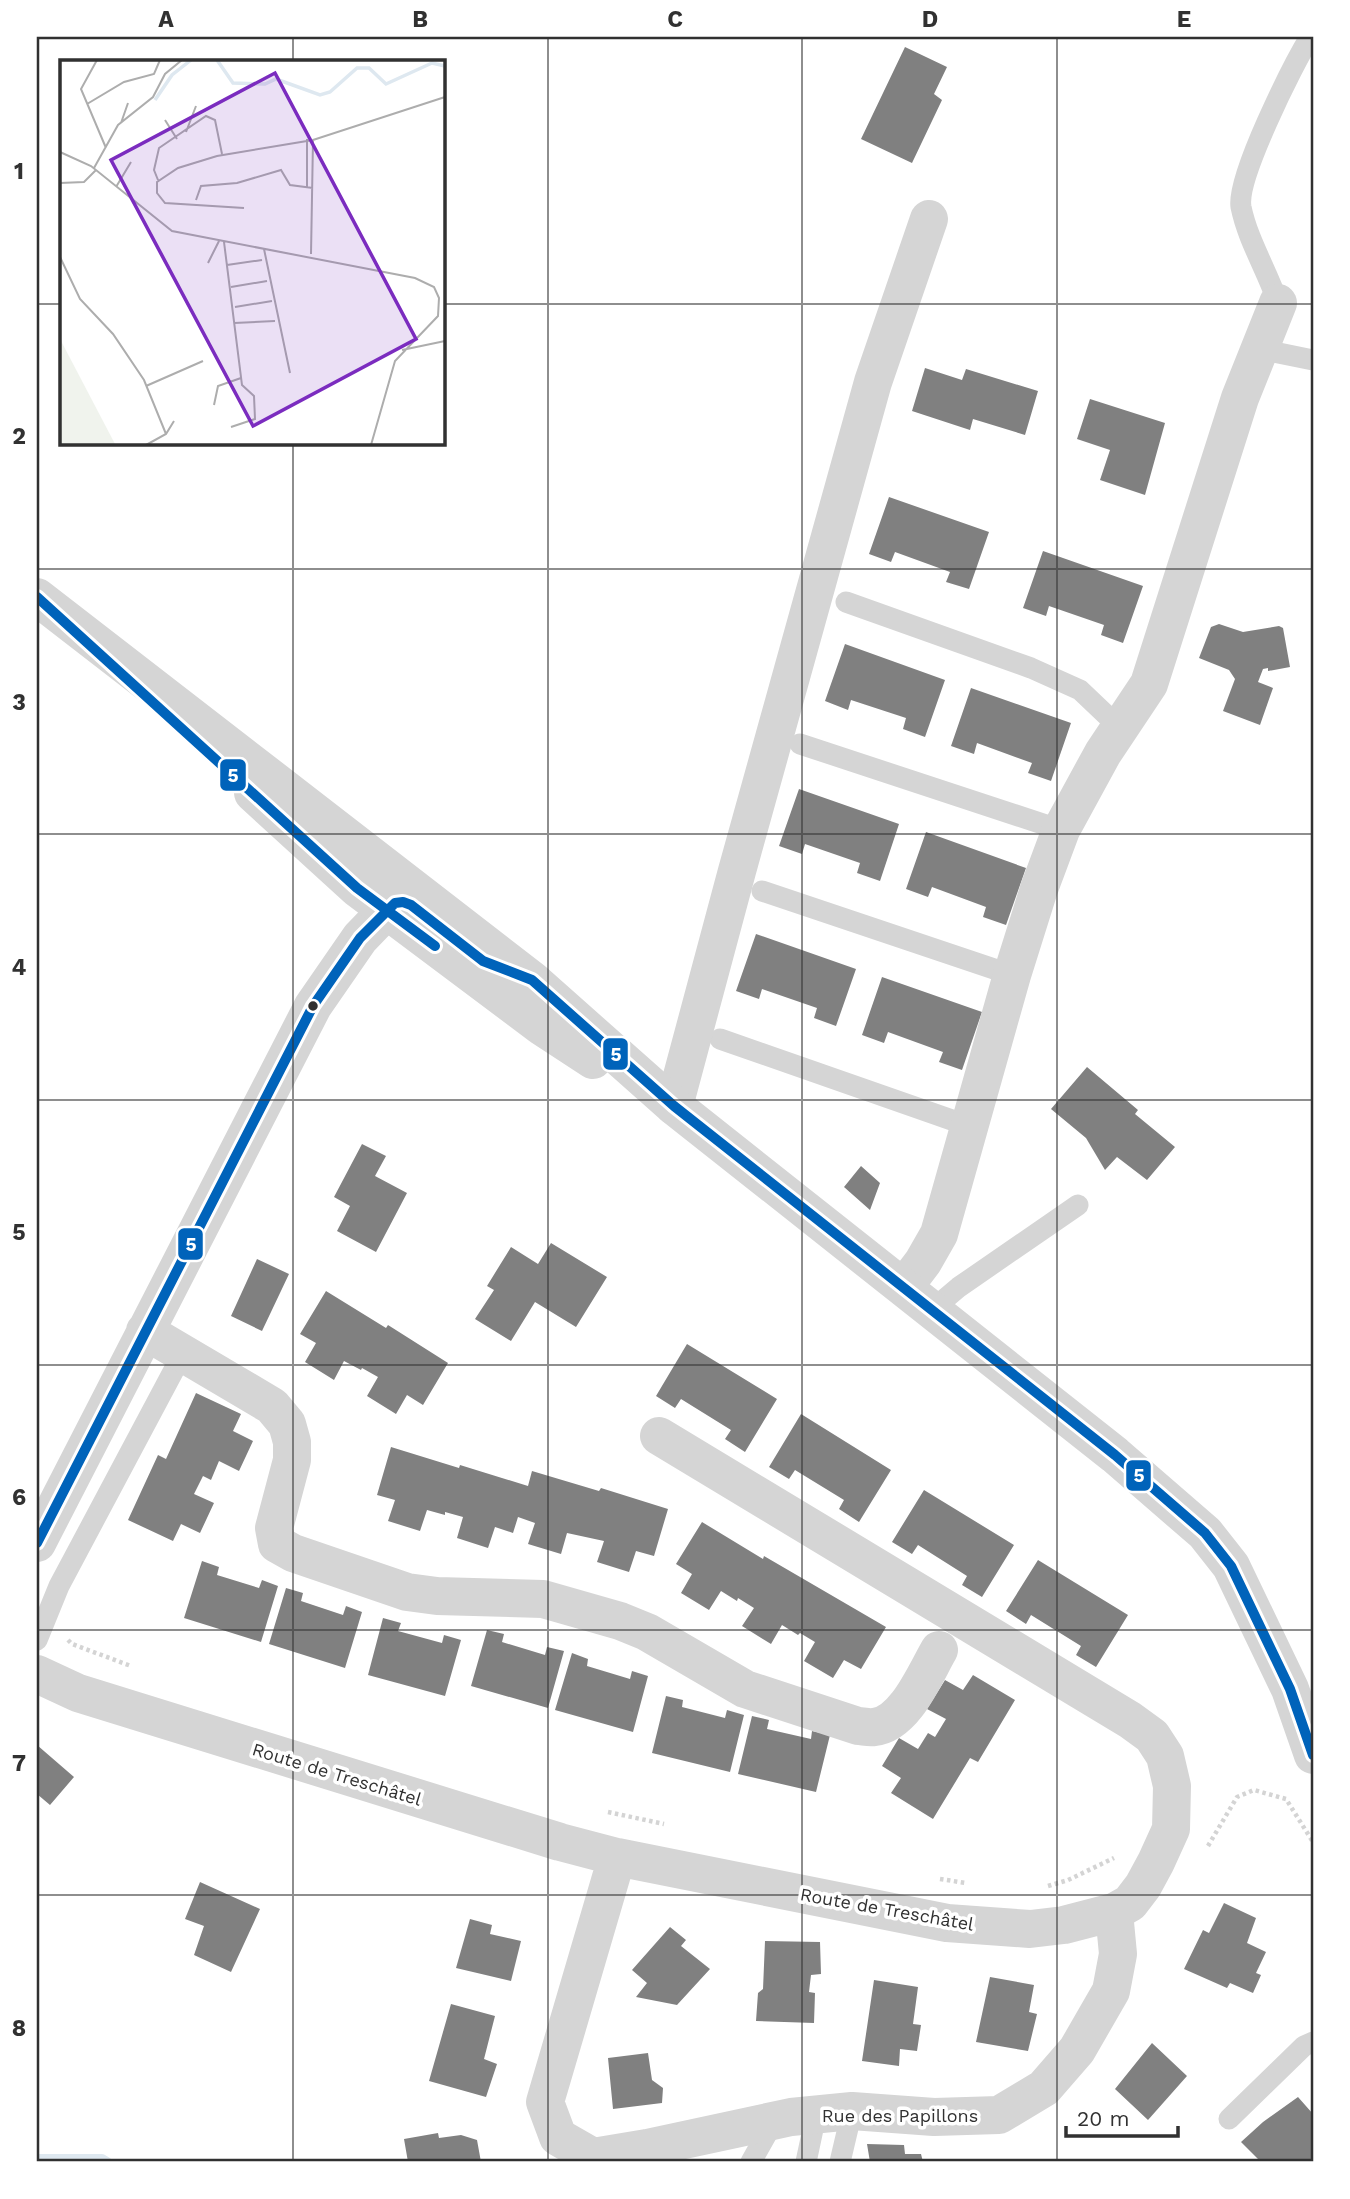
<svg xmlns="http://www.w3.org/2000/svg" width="1350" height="2199" font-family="'Work Sans',sans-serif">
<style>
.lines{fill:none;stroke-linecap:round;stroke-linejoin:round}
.stream{stroke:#dee8f0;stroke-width:10}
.building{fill:#808080}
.path{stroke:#d4d4d4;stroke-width:4.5;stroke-dasharray:3.5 3.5;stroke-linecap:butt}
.service{stroke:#d5d5d5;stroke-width:21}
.minor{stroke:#d5d5d5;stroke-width:38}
.tertiary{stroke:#d5d5d5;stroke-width:38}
.bus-1-casing{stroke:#fff;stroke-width:16}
.bus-1{stroke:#0063ba;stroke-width:10}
.grid{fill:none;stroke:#313131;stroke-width:2;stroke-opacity:0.55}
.bus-dot{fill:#313131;stroke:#fff;stroke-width:2.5}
.labels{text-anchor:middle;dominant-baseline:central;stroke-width:7;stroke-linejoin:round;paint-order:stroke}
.street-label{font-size:18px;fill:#313131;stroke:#fff}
.inset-river{fill:none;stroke:#dee8f0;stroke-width:3.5}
.inset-road{fill:none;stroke:#adadad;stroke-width:2}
.view{fill:#7b2cbf;fill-opacity:0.15;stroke:#7b2cbf;stroke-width:3.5}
.inset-edge{fill:none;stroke:#313131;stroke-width:3.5}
.line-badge{stroke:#fff;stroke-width:2.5}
.badge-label{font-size:19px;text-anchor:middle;font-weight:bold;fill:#fff}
.neatline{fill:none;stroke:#313131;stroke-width:2.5}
.grid-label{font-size:23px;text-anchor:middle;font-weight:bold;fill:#313131}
</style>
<rect width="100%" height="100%" fill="#fff"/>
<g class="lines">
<path class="stream" d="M37 2159H102L107 2162"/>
</g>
<path class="building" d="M905 47 947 67 934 94 942 100 912 163 861 139Z
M925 368 962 380 966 369 1038 391 1025 435 973 419 970 430 912 411Z
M1090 399 1165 423 1145 495 1100 480 1110 450 1077 439Z
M889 497 989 532 969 589 946 582 950 572 895 552 891 562 869 554Z
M1043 551 1143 586 1123 643 1101 635 1104 625 1049 606 1046 616 1023 608Z
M1219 624 1243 632 1279 626 1283 628 1290 667 1268 671V668L1263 669 1258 682 1273 688 1260 725 1223 711 1235 679 1229 670 1199 658 1211 627Z
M845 644 945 680 925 737 903 729 906 718 851 700 848 710 825 701Z
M971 688 1071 723 1051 781 1028 773 1032 763 977 743 974 754 951 746Z
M799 789 899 824 880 881 857 873 860 863 805 844 802 854 779 846Z
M926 832 1026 868 1006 925 983 917 986 907 932 887 928 897 906 889Z
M756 934 856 969 836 1026 814 1018 817 1008 762 989 759 999 736 991Z
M882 977 982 1012 962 1070 939 1062 943 1052 888 1032 884 1043 862 1035Z
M1087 1067 1138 1110 1135 1114 1175 1147 1147 1180 1117 1157 1105 1170 1086 1138 1051 1109Z
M362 1144 386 1156 375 1176 407 1193 376 1252 337 1231 350 1206 334 1197Z
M861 1166 880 1183 870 1210 844 1187Z
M551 1243 607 1277 576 1327 535 1302 511 1341 475 1319 494 1290 487 1286 511 1247 538 1264Z
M257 1259 289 1274 262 1331 231 1316Z
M326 1291 386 1328 388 1325 448 1363 423 1405 407 1395 396 1414 367 1396 378 1377 362 1368 361 1370 344 1361 334 1380 305 1362 316 1343 300 1334Z
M687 1344 777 1399 745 1452 725 1439 731 1430 681 1399 675 1408 656 1396Z
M196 1393 241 1414 233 1431 253 1441 239 1471 219 1461 211 1480 203 1476 194 1494 214 1503 200 1533 181 1524 173 1541 128 1520 158 1455 166 1459Z
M801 1414 891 1470 859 1522 839 1509 844 1500 795 1470 789 1479 769 1467Z
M391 1447 459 1468 460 1465 528 1486 532 1471 599 1491 601 1488 668 1509 654 1556 636 1551 629 1572 597 1562 604 1541 567 1533 561 1554 528 1544 535 1523 518 1517 513 1533 495 1527 488 1548 457 1538 463 1517 445 1512V1515L427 1510 420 1531 388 1521 395 1500 377 1495Z
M924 1490 1014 1545 982 1597 962 1585 967 1576 918 1545 912 1554 892 1542Z
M702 1522 763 1559 764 1556 886 1627 861 1669 844 1660 833 1678 804 1661 815 1642 800 1633 798 1635 782 1625 771 1644 742 1626 754 1608 738 1598 737 1601 721 1591 709 1610 681 1593 692 1574 676 1564Z
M1038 1560 1128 1615 1096 1667 1076 1655 1081 1646 1031 1615 1026 1624 1006 1611Z
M202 1561 219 1567 217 1575 259 1588 262 1580 278 1586 261 1642 184 1618Z
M286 1588 303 1593 301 1601 343 1615 346 1606 362 1612 345 1668 269 1644Z
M383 1618 401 1623 398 1631 442 1643 444 1635 461 1640 445 1696 368 1675Z
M487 1630 504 1634 502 1642 545 1655 547 1647 564 1651 548 1708 471 1686Z
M572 1653 588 1659 587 1666 630 1679 632 1671 648 1676 633 1732 555 1710Z
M973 1675 1015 1700 978 1762 970 1758 933 1819 891 1793 901 1778 882 1766 899 1738 918 1749 928 1733 935 1737 946 1719 927 1709 945 1680 963 1690Z
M666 1696 683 1700 682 1707 725 1718 727 1710 744 1715 730 1772 652 1753Z
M752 1716 769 1720 767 1729 811 1739 812 1731 830 1735 816 1792 738 1774Z
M37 1745 74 1777 50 1805 37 1794Z
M200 1882 260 1909 231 1972 194 1955 204 1926 185 1919Z
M1224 1903 1256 1918 1247 1943 1266 1952 1256 1973 1261 1975 1253 1993 1230 1983 1227 1988 1184 1969 1203 1930 1209 1933Z
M470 1919 492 1925 490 1934 521 1941 511 1981 456 1968Z
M670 1927 686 1940 681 1946 710 1969 677 2005 636 1997 647 1983 632 1970Z
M765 1941 820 1942 821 1974 811 1975 809 1992 815 1993 814 2023 756 2021 758 1993 763 1989Z
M990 1977 1034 1985 1029 2012 1037 2014 1028 2051 976 2042Z
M874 1980 918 1987 913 2024 921 2025 917 2051 900 2049 899 2066 862 2061Z
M451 2004 495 2016 484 2059 497 2064 486 2097 429 2081Z
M1152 2043 1187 2076 1148 2120 1115 2089Z
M648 2053 652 2080 663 2088 662 2103 613 2109 608 2058Z
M1298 2097 1313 2114V2162H1261L1241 2142 1263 2122Z
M438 2133 439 2138 461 2135 477 2140 481 2162H408L404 2139Z
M867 2144 904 2145 905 2154H921L923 2162H870Z"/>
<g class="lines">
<path class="path" d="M68 1640 72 1644 131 1666
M608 1812 664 1824
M1208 1846 1237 1797 1254 1790 1286 1799 1313 1842
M940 1879 966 1883
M1048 1886 1068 1880 1114 1858"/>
<path class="service" d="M1278 303C1267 270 1248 241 1241 207 1236 178 1293 65 1310 37
M1259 349 1313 360
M846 602 1031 668 1080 690 1121 729
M800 744 1061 830
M762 891 1012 975
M720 1039 969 1126
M933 1309 959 1287 1078 1205
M37 1640 59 1586 183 1353
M1229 2119 1304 2046 1313 2042
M751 2162 774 2121
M806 2162 816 2115
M840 2162 852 2111"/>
<path class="minor" d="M674 1106 737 871 873 382 929 219
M904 1287 923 1262 939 1234 1012 975 1039 889 1061 830 1103 753 1149 684 1240 398 1278 303
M145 1331 272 1406 287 1424 292 1442V1460L274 1528 277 1544 293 1553 407 1592 437 1596 543 1599 620 1621 647 1632 745 1689 858 1726C863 1726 869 1728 874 1727 905 1724 925 1674 939 1650
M37 1543 313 1006 360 938 387 910 395 903 403 902 415 908
M37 1674 78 1693 560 1842 617 1857 947 1923 1030 1929 1064 1925 1114 1912 1130 1903 1143 1886 1156 1862 1171 1829 1172 1786 1165 1756 1152 1736 1130 1720 659 1436
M617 1857 545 2102 558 2137 593 2157 647 2148 791 2117 852 2111 934 2117 999 2115 1044 2088 1077 2050 1111 1991 1118 1954 1114 1912"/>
<path class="tertiary" d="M37 597 532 980 674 1106 1115 1455 1205 1533 1231 1566 1290 1689 1313 1755
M253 793 357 888 541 1026 593 1060"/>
<defs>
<path id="bus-1" d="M37 597 357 888 435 946
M37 1543 313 1006 360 938 395 903 403 902 411 905 483 961 532 980 674 1106 1115 1455 1205 1533 1231 1566 1290 1689 1313 1755"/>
</defs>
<use href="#bus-1" class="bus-1-casing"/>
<use href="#bus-1" class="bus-1"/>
</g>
<path class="grid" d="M293 37V61M548 37V2162M802 37V2162M1057 37V2162M37 304H61M443 304H1313M293 443V2162M37 569H1313M37 834H1313M37 1100H1313M37 1365H1313M37 1630H1313M37 1895H1313"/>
<circle class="bus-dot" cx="313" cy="1006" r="6"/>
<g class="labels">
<g class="street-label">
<text transform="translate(337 1774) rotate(17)">Route de Treschâtel</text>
<text transform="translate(887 1909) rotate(10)">Route de Treschâtel</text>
<text x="900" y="2115">Rue des Papillons</text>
</g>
</g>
<g transform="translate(60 60)">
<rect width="385" height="385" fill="#fff"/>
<path d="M0 279 55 384V385H0Z" fill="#f0f3ed"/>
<path class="inset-river" d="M157 0 173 23 205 24 216 19 260 35 270 32 297 8H309L326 24 372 3 385 6M95 40 112 15 131 0"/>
<path class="inset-road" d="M37 0 21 29 46 88M27 44 64 22 94 14 100 0M105 60 117 79M61 63 68 43M126 72 136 46M247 79V127M0 92 31 106 112 171 355 218 374 227 379 238 378 256 335 301 311 385M34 108 58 65 93 37 105 14 122 0M98 120 94 110 99 88 146 56 155 60 162 94M0 123 24 122 36 110M56 127 71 102M136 140 141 126 177 123 221 110 230 125 253 128M184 148 105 143 97 133V122L118 108 157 96 253 80 385 37M164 182 182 325 194 336 195 359 171 367M204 189 230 313M251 194 253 80M0 197 20 239 53 274 84 320 106 374M148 203 159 181M167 205 202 200M171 227 207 221M175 247 212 241M174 263 215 261M342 290 385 281M86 326 143 301M154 345 158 326 181 318M86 385 106 374 114 361"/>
<path class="view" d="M215 13 356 279 193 366 51 100Z"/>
<rect width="385" height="385" class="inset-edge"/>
</g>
<g class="line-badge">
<rect x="219" y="758" width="28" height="34" rx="7" fill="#0063ba"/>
<rect x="602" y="1037" width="27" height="34" rx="7" fill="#0063ba"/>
<rect x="177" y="1227" width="27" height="34" rx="7" fill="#0063ba"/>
<rect x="1125" y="1459" width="27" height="33" rx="7" fill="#0063ba"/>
</g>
<g class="badge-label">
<text x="233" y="782">5</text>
<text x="616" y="1061">5</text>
<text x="191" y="1251">5</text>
<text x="1139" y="1482">5</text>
</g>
<rect width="1350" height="2199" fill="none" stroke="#ffffff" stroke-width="77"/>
<path d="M1066 2126v10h112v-10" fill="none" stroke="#313131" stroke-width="3.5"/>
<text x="1077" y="2126" font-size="21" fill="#313131" stroke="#ffffff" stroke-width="5" paint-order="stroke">20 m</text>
<rect x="38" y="38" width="1274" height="2122" class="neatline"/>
<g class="grid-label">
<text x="166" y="27">A</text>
<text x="420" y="27">B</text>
<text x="675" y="27">C</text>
<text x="930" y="27">D</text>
<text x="1184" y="27">E</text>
<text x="19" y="179">1</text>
<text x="19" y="444">2</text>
<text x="19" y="710">3</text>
<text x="19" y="975">4</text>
<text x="19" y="1240">5</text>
<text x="19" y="1505">6</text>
<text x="19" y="1771">7</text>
<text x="19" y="2036">8</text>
</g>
</svg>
